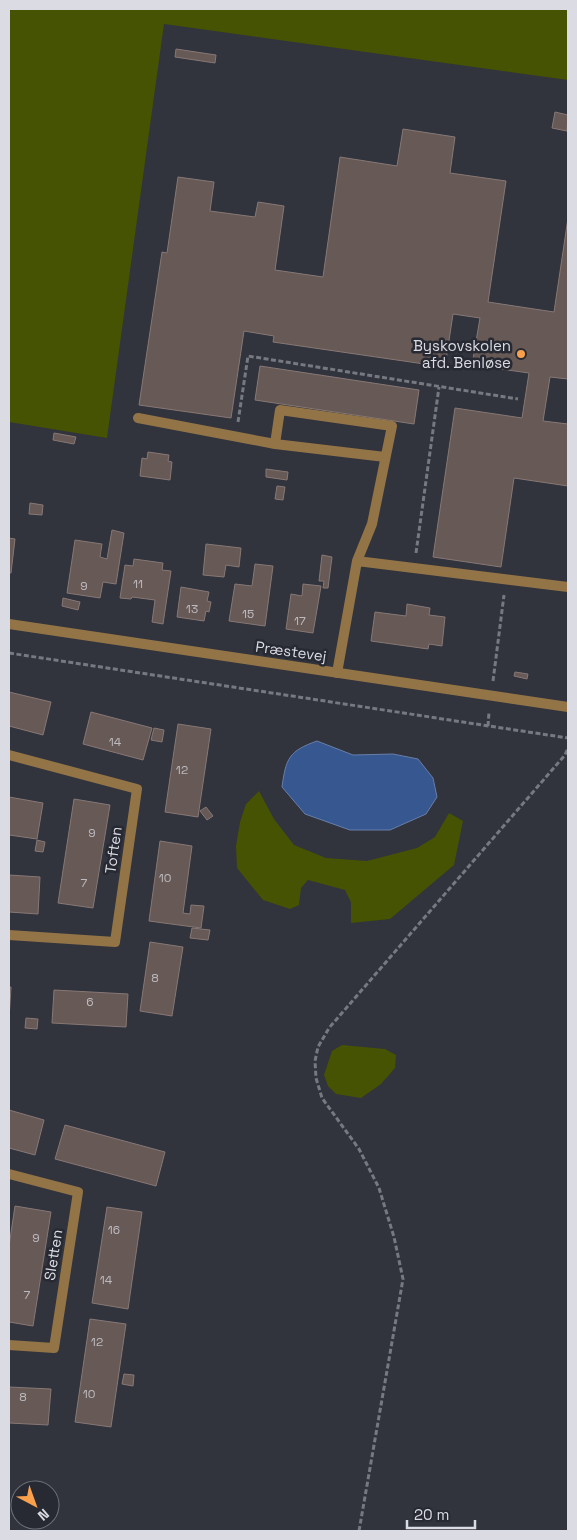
<svg xmlns="http://www.w3.org/2000/svg" width="577" height="1540" font-family="'Space Grotesk',sans-serif">
<style>
.green{fill:#455302}
.water{fill:#365790;stroke:#687fa9}
.building{fill:#665956;stroke:#877875}
.lines{fill:none;stroke-linecap:round;stroke-linejoin:round}
.path{stroke:#777981;stroke-width:3;stroke-dasharray:5 2.5;stroke-linecap:butt}
.lane{stroke:#927447;stroke-width:10}
.street{stroke:#927447;stroke-width:10}
.poi-dot{fill:#f9a04c;stroke:#272933;stroke-width:2}
.labels{text-anchor:middle;dominant-baseline:central;stroke-width:5;stroke-linejoin:round;paint-order:stroke}
.number-label{font-size:12px;fill:#bebbc0}
.poi-label{font-size:15px;fill:#dbdce3;stroke:#272933;text-anchor:end}
.street-label{font-size:15px;fill:#dbdce3;stroke:#272933}
</style>
<rect width="100%" height="100%" fill="#31333d"/>
<path class="green" d="M9 9H568V80L164 24 107 438 9 422Z
M259 791 274 819 294 845 326 858 367 861 417 848 435 837 449 813 463 821 454 865 390 919 351 923V902L345 890 308 880 301 888 299 905 290 909 263 900 237 868 236 846 240 822 246 804Z
M342 1045 385 1049 396 1055 395 1068 381 1084 361 1098 336 1094 328 1086 324 1075 332 1051Z"/>
<path class="water" d="M317 741 353 755 393 754 418 759 433 778 437 797 426 814 390 830H350L305 814 282 787C286 758 289 751 317 741Z"/>
<path class="building" d="M176 49 216 55 215 63 175 57Z
M555 112 568 115 567 131 552 128Z
M403 129 455 137 450 173 506 181 488 302 554 312 568 218V379L550 377 543 421 568 424V486L514 478 501 567 433 557 455 408 522 418 529 373 472 365 480 318 453 314 445 367 273 342 274 336 244 331 231 418 139 405 162 252 167 253 178 177 214 182 210 211 255 217 258 202 284 206 275 270 323 277 340 157 397 166Z
M260 366 419 390 414 424 255 400Z
M54 433 76 437 74 444 53 440Z
M148 452 169 455 168 461 172 462 170 480 140 476 142 458 147 459Z
M266 469 288 472 287 480 266 477Z
M277 486 285 487 283 500 275 499Z
M30 503 43 505 42 515 29 514Z
M112 530 124 533 116 584 103 582 100 598 67 593 75 540 102 544 100 557 107 559Z
M9 538 15 539 11 573H9Z
M206 544 241 548 239 567 226 565 224 577 203 575Z
M322 555 332 557 328 588H323L324 581H319Z
M134 559 163 563 162 570 171 571 163 624 152 622 155 600 132 597 131 599 120 598 125 565 133 566Z
M255 564 273 566 265 626 229 621 235 584 252 586Z
M303 584 321 586 313 633 286 629 291 594 302 596Z
M181 587 209 592 207 601 211 602 209 612 206 611 204 621 177 617Z
M63 598 80 602 78 610 62 606Z
M407 604 430 608 429 615 445 617 442 646 429 644 428 649 371 641 375 612 406 616Z
M515 672 528 674 527 679 514 676Z
M9 692 51 702 43 735 9 726Z
M91 712 152 728 143 760 83 744Z
M178 724 211 729 198 817 165 812Z
M154 728 164 730 162 742 151 740Z
M9 797 43 803 37 839 9 835Z
M74 799 110 805 93 908 58 903Z
M206 807 213 816 207 820 200 811Z
M37 840 45 842 43 852 35 851Z
M160 841 192 846 183 913 190 914 191 905 204 906 201 928 149 921Z
M9 875 40 877 38 914 9 912Z
M192 928 210 930 208 940 190 938Z
M150 942 183 947 172 1016 140 1011Z
M9 987H11L9 1020Z
M54 990 128 994 126 1027 52 1023Z
M26 1018 38 1019 37 1029 25 1028Z
M9 1110 44 1120 35 1155 9 1148Z
M65 1125 165 1152 156 1186 55 1159Z
M15 1206 51 1212 33 1326 9 1322V1246Z
M107 1207 142 1212 128 1309 92 1303Z
M90 1319 126 1324 111 1427 75 1422Z
M124 1374 134 1375 133 1386 122 1384Z
M9 1387 51 1389 48 1425 9 1423Z"/>
<g class="lines">
<path class="path" d="M238 422 248 356 518 399
M416 553 439 387
M9 653 568 738
M493 681 504 595
M488 726 489 712
M359 1531 403 1279 394 1237 379 1188 359 1149 322 1098 316 1078 315 1061 318 1047 329 1028 565 755 568 748"/>
<path class="lane" d="M138 418 275 444
M357 561 568 587
M337 673 357 561 372 524 392 426 280 410 275 444 385 457"/>
<path class="street" d="M9 624 568 707
M9 755 137 789 115 942 9 935
M9 1174 78 1192 54 1348 9 1345"/>
</g>
<circle class="poi-dot" cx="521" cy="354" r="5"/>
<g class="labels">
<g class="number-label">
<text x="138" y="584">11</text>
<text x="84" y="586">9</text>
<text x="192" y="609">13</text>
<text x="248" y="614">15</text>
<text x="300" y="621">17</text>
<text x="115" y="742">14</text>
<text x="182" y="770">12</text>
<text x="92" y="833">9</text>
<text x="165" y="878">10</text>
<text x="84" y="883">7</text>
<text x="155" y="978">8</text>
<text x="90" y="1002">6</text>
<text x="114" y="1230">16</text>
<text x="36" y="1238">9</text>
<text x="106" y="1280">14</text>
<text x="27" y="1295">7</text>
<text x="97" y="1342">12</text>
<text x="89" y="1394">10</text>
<text x="23" y="1397">8</text>
</g>
<g class="poi-label">
<text x="511" y="345">Byskovskolen<tspan x="511" dy="17">afd. Benløse</tspan></text>
</g>
<g class="street-label">
<text transform="translate(291 651) rotate(8)">Præstevej</text>
<text transform="translate(113 850) rotate(-82)">Toften</text>
<text transform="translate(53 1255) rotate(-81)">Sletten</text>
</g>
</g>
<rect width="577" height="1540" fill="none" stroke="#dbdce3" stroke-width="20"/>
<g transform="translate(35 1505) rotate(139)"><circle r="24" fill="#272933" stroke="#6f7179"/>
<path d="M0-4L9 19L0 12L-9 19Z" fill="#f9a04c"/>
<text y="-8" font-size="14" font-weight="bold" text-anchor="middle" fill="#dbdce3">N</text>
</g>
<path d="M407 1520v8h68v-8" fill="none" stroke="#dbdce3" stroke-width="2.5"/>
<text x="414" y="1520" font-size="15" fill="#dbdce3" stroke="#272933" stroke-width="4" paint-order="stroke">20 m</text>
</svg>
